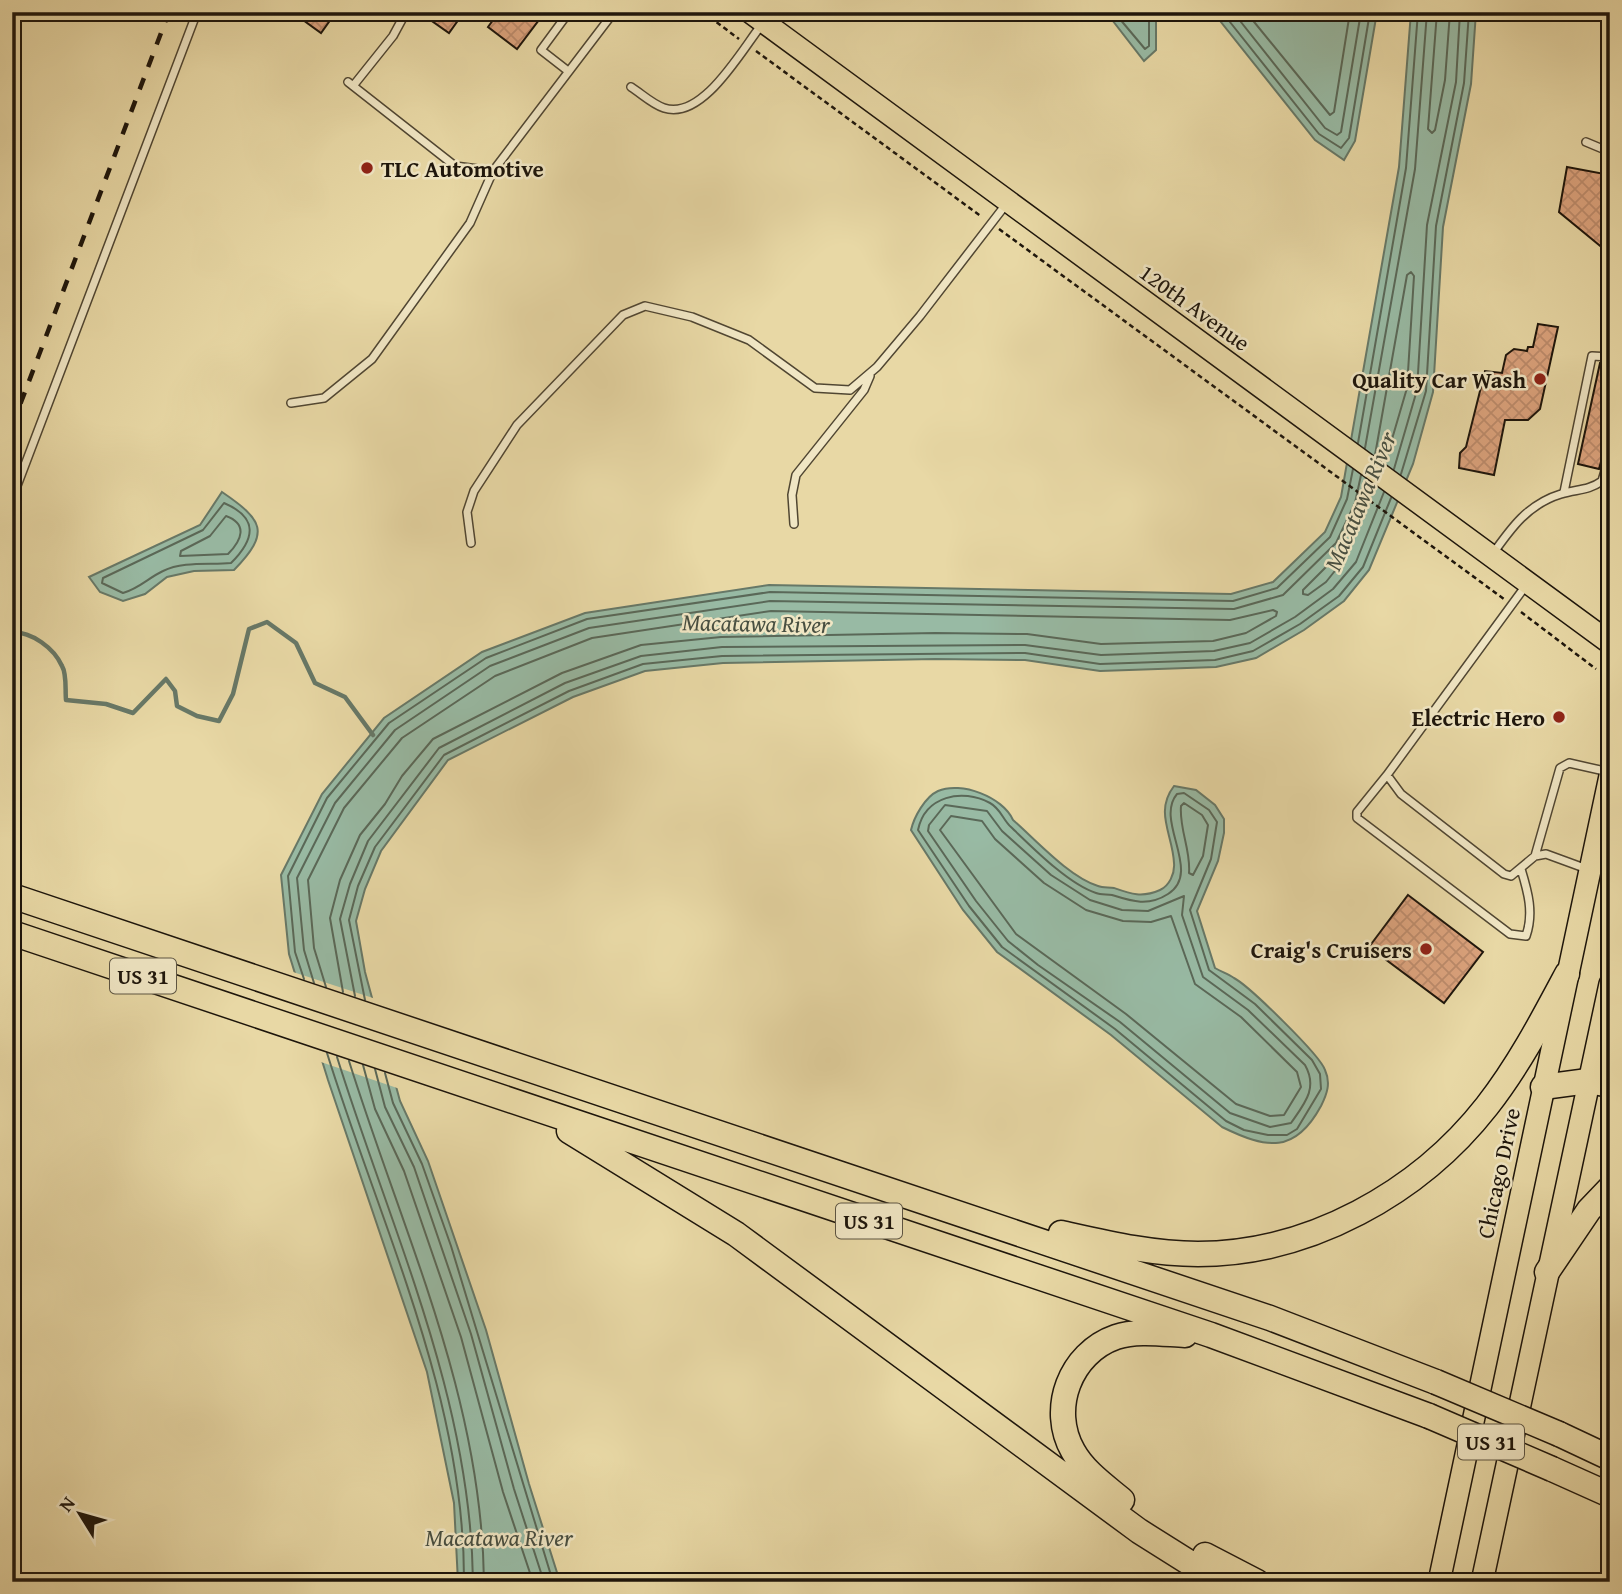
<svg xmlns="http://www.w3.org/2000/svg" width="1622" height="1594" font-family="'Gentium Book Plus',serif">
<style>
.water{fill:#98baa4;stroke:#677867;stroke-width:2}
.pier{fill:#e8d8a5}
.lines{fill:none;stroke-linecap:round;stroke-linejoin:round}
.shore{stroke:#5a6858;stroke-width:2}
.stream{stroke:#677867;stroke-width:4.5}
.building{fill:url(#building-cross-hatch);stroke:#1d150b;stroke-width:2}
.service-casing{stroke:#504632;stroke-width:10}
.primary-casing{stroke:#1d150b;stroke-width:24}
.motorway-casing{stroke:#1d150b;stroke-width:27}
.path{stroke:#1d150b;stroke-width:2.5;stroke-dasharray:5 3.5;stroke-linecap:butt}
.service{stroke:#f0e6c4;stroke-width:7}
.primary{stroke:#e8d8a5;stroke-width:21}
.motorway{stroke:#e8d8a5;stroke-width:24}
.rail{stroke:#1d150b;stroke-width:4.5;stroke-dasharray:12 12;stroke-linecap:butt}
.motorway-bridge-casing{stroke:#1d150b;stroke-width:27;stroke-linecap:butt}
.motorway-bridge{stroke:#e8d8a5;stroke-width:24}
.poi-dot{fill:#8f2418;stroke:#f0e6c4;stroke-width:2.5}
.labels{text-anchor:middle;dominant-baseline:central;stroke-width:5;stroke-linejoin:round;paint-order:stroke}
.shield{fill:#f0e6c4;stroke:#5c5442;stroke-width:2}
.shield-label{font-size:21px;font-weight:bold;fill:#1d150b}
.poi-label{font-size:23px;font-weight:bold;fill:#1d150b;stroke:#f0e6c4;text-anchor:end}
.street-label{font-size:23px;fill:#1d150b;stroke:#f0e6c4}
.water-label{font-size:24px;font-style:italic;fill:#484f41;stroke:#f0e6c4}
</style>
<defs>
<pattern id="building-cross-hatch" width="8" height="8" patternUnits="userSpaceOnUse" patternTransform="scale(1.75)"><rect width="8" height="8" fill="#dca37d"/><path d="M0 0l8 8M0 8l8-8" fill="none" stroke="#bc8b6b"/></pattern>
</defs>
<rect width="100%" height="100%" fill="#e8d8a5"/>
<filter id="stains"><feTurbulence type="fractalNoise" baseFrequency=".00286" numOctaves="4"/><feColorMatrix values="0 0 0 0 .2 0 0 0 0 .09 0 0 0 0 .02 0 0 0 .5 -.17"/></filter>
<radialGradient id="worn" r=".72"><stop offset=".6" stop-color="#630" stop-opacity="0"/><stop offset="1" stop-color="#630" stop-opacity=".3"/></radialGradient>
<path class="water" d="M1106 12H1156V50L1144 61Z
M1213 12H1377L1355 141 1344 160 1315 140Z
M1411 12H1476L1471 84 1443 227 1433 392 1413 464 1369 570 1344 601 1304 630 1256 658 1216 667 1100 671 1025 660 935 659 723 663 645 671 573 697 448 760 381 851 365 889 356 921 365 972 400 1101 428 1161 486 1330 529 1484 560 1582H458L454 1503 427 1372 328 1080 289 954 281 875 322 794 384 718 482 652 585 613 769 585 1231 594 1273 582 1325 532 1341 497 1399 167Z
M222 492C263 520 271 532 234 570L194 571 167 577 145 594 123 601 100 592 89 577 200 525Z
M1174 786 1196 790 1215 805 1224 819V833L1218 861 1197 911 1215 968C1222 972 1228 974 1234 978 1249 986 1320 1055 1325 1070 1331 1083 1327 1094 1321 1106 1295 1154 1267 1149 1222 1127L1111 1035 997 952 963 910 911 830C914 817 925 797 938 791 961 781 1003 797 1013 820 1036 840 1069 877 1098 886 1103 888 1109 887 1114 888 1131 894 1142 898 1160 890 1169 886 1175 874 1174 863 1173 835 1154 812 1174 786Z"/>
<path class="pier" d="M290 971 376 999 400 1089 318 1061Z"/>
<g class="lines">
<path class="shore" d="M1114 12 1145 49 1149 46V12
M1222 12 1319 134 1341 148 1349 138 1370 12
M1233 12 1325 128 1337 135 1341 132 1361 12
M1246 12 1330 115 1334 112 1350 12
M1437 12 1428 129 1432 133 1435 130 1445 80 1450 12
M1358 443 1406 168 1418 12
M1365 448 1415 169 1427 12
M1375 455 1407 275 1411 272 1414 276 1407 388 1385 463
M1394 469 1417 390 1427 225 1456 82 1460 12
M1401 474 1426 391 1436 226 1464 83 1469 12
M224 503C259 518 255 539 231 563 210 565 183 561 163 571 148 578 140 588 123 593L102 583 103 578 203 530Z
M226 516C248 524 242 540 228 554L180 556 181 551 210 536Z
M1340 553H1345L1346 557 1326 582 1308 595 1303 594V590Z
M1184 793 1209 810 1217 822 1211 859 1190 910 1209 970 1255 1004 1312 1060 1320 1074 1321 1089 1297 1129 1287 1135H1268L1244 1130 1226 1121 1115 1029 1002 947 969 906 918 830C925 796 962 788 990 803 1001 809 1003 820 1011 827 1032 847 1068 884 1096 893 1101 895 1107 894 1112 895 1131 901 1148 907 1168 894 1203 872 1154 821 1177 794Z
M1184 803 1202 815 1208 825 1203 856 1193 875 1189 873C1191 850 1179 829 1181 806Z
M945 805 987 811 1002 831 1051 875 1090 900 1122 910 1148 911 1184 896 1182 915 1203 977 1248 1010 1305 1065C1318 1088 1305 1103 1291 1123L1270 1127 1230 1113 1120 1022 1038 965 1008 941 976 901 928 831 929 825Z
M951 816 982 821 995 839 1044 883 1086 910 1123 921 1151 922 1171 916 1195 984 1241 1017 1297 1072 1301 1087 1284 1115 1270 1116 1236 1104 1126 1014 1016 934 940 830Z
M304 979 295 952 288 876 327 798 389 723 486 658 587 619 770 592 1233 601 1277 588 1330 537 1347 499 1353 469
M314 983 304 950 297 878 335 803 395 730 490 666 589 628 770 601 1234 609 1283 595 1336 543 1355 503 1361 475
M326 987 314 948 308 880 344 808 402 738 495 676 592 638 771 611 1230 620 1273 610 1277 612 1276 616 1246 633 1213 641 1101 644 1027 634 935 633 721 637 641 645 562 673 433 739 402 776 385 804 360 835 340 880 330 918 343 992
M355 996 340 919 350 884 368 841 439 748 565 683 641 656 722 647 1025 645 1101 655 1214 651 1250 643 1295 617 1333 589 1356 562 1384 492
M365 1000 349 920 358 886 375 847 444 755 569 691 643 664 722 656 1025 653 1100 664 1215 660 1253 651 1300 624 1339 596 1363 567 1391 498
M327 1053C381 1227 465 1397 464 1582
M337 1057C391 1230 471 1397 473 1582
M349 1061C403 1234 482 1396 484 1582
M363 1065 375 1109 404 1171 461 1337 503 1492 533 1582
M375 1069 385 1107 414 1167 471 1334 514 1489 544 1582
M385 1073 393 1103 422 1164 451 1246 553 1582"/>
<path class="stream" d="M12 632C32 632 54 648 62 666 67 674 65 690 66 700L106 704 133 713 166 679 175 691 177 706 197 716 219 721 233 694 249 629 267 622 296 643 315 683 345 697 373 735"/>
</g>
<path class="building" d="M292 12H336L321 33Z
M419 12H464L449 33Z
M499 12H545L517 49 488 27Z
M1567 167 1610 175V254L1559 212Z
M1538 324 1558 327 1540 409 1528 420H1505L1494 475 1459 468 1460 453 1466 447 1485 371 1502 373 1506 355 1514 349 1527 351 1528 347H1533Z
M1600 363H1610V428L1599 469 1578 464Z
M1408 895 1483 952 1444 1003 1369 947Z"/>
<g class="lines">
<defs>
<path id="service" d="M568 71 541 50 569 12
M348 82 455 166 493 171
M353 86 393 36 406 12
M631 87C642 94 652 104 664 108 703 121 742 49 763 23
M1586 142 1610 152
M291 403 324 398 372 359 470 223 493 171 614 12
M1564 492 1592 356 1610 357
M12 499 197 12
M794 524 792 495 796 475 864 390 870 376
M471 543 467 512 474 491 517 425 623 315 645 306 692 317 749 340 815 388 850 390 877 367 920 316 1007 203
M1492 555C1511 528 1528 504 1561 494 1576 489 1588 491 1602 481L1610 454
M1527 584 1387 775 1401 794 1504 874 1511 876 1535 856 1546 854 1587 869
M1387 775 1357 812V818L1510 934 1526 936C1534 913 1528 892 1521 869
M1535 856 1560 768 1569 763 1609 772"/>
<path id="primary" d="M750 12 1610 643
M1439 1582 1610 776
M1482 1582 1610 984"/>
<path id="motorway" d="M12 896 1270 1318 1436 1382
M12 933 1211 1335 1429 1416
M1543 1087 1588 1081 1610 1085
M569 1131 736 1234 1139 1531 1220 1582
M1061 1233C1106 1243 1151 1254 1198 1254 1309 1254 1419 1193 1487 1106 1519 1065 1543 1019 1567 974
M1547 1272 1589 1210 1610 1188
M1559 1434 1610 1458
M1552 1469 1610 1495
M1122 1500C1104 1485 1084 1471 1073 1451 1049 1409 1070 1353 1116 1337 1137 1330 1163 1334 1185 1335
M1205 1555 1257 1582"/>
</defs>
<use href="#service" class="service-casing"/>
<use href="#primary" class="primary-casing"/>
<use href="#motorway" class="motorway-casing"/>
<path class="path" d="M703 12 739 39
M756 51 982 217
M999 229 1504 599
M1521 612 1596 669"/>
<use href="#service" class="service"/>
<use href="#primary" class="primary"/>
<use href="#motorway" class="motorway"/>
<path class="rail" d="M12 426 169 12"/>
<defs>
<path id="motorway-bridge" d="M1436 1382 1559 1434
M1429 1416 1552 1469"/>
</defs>
<use href="#motorway-bridge" class="motorway-bridge-casing"/>
<use href="#motorway-bridge" class="motorway-bridge"/>
</g>
<g class="poi-dot">
<circle cx="367" cy="168" r="7"/>
<circle cx="1540" cy="379" r="7"/>
<circle cx="1559" cy="717" r="7"/>
<circle cx="1426" cy="949" r="7"/>
</g>
<g class="labels">
<g class="shield">
<rect x="110" y="958.5" width="66" height="35" rx="5"/>
<rect x="836" y="1203.5" width="66" height="35" rx="5"/>
<rect x="1458" y="1424.5" width="66" height="35" rx="5"/>
</g>
<g class="shield-label">
<text x="143" y="976">US 31</text>
<text x="869" y="1221">US 31</text>
<text x="1491" y="1442">US 31</text>
</g>
<g class="poi-label">
<text x="381" y="168" text-anchor="start">TLC Automotive</text>
<text x="1526" y="379">Quality Car Wash</text>
<text x="1545" y="717">Electric Hero</text>
<text x="1412" y="949">Craig's Cruisers</text>
</g>
<g class="street-label">
<text transform="translate(1195 307) rotate(36)">120th Avenue</text>
<text transform="translate(1498 1173) rotate(-78)">Chicago Drive</text>
</g>
<g class="water-label">
<text transform="translate(1360 501) rotate(-67)">Macatawa River</text>
<text transform="translate(756 623) rotate(1)">Macatawa River</text>
<text x="499" y="1537">Macatawa River</text>
</g>
</g>
<rect width="1622" height="1594" fill="none" stroke="#e8d8a5" stroke-width="42"/>
<rect x="14" y="14" width="1594" height="1566" fill="none" stroke="#1d150b" stroke-width="3.5"/>
<rect x="21" y="21" width="1580" height="1552" fill="none" stroke="#1d150b" stroke-width="2"/>
<g transform="translate(80 1514) rotate(307)" stroke="#f0e6c4" stroke-width="5" paint-order="stroke">
<path d="M0-5L12 26L0 18L-12 26Z" fill="#1d150b"/>
<text y="-10" font-size="19" font-weight="bold" text-anchor="middle" fill="#1d150b">N</text>
</g>
<rect width="100%" height="100%" filter="url(#stains)"/>
<rect width="100%" height="100%" fill="url(#worn)"/>
</svg>
